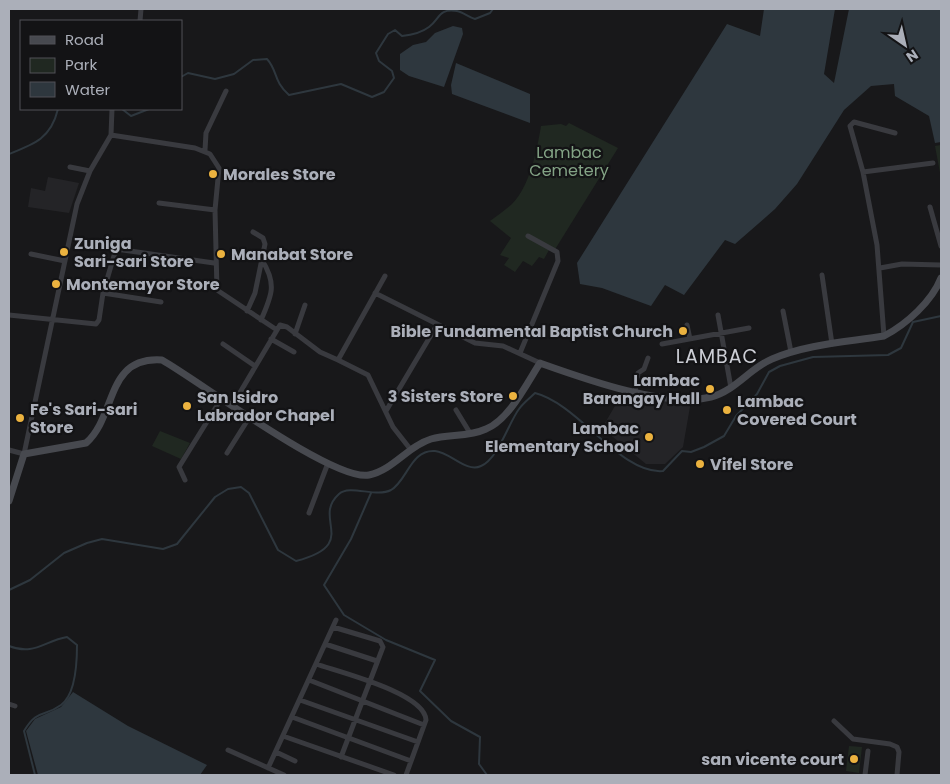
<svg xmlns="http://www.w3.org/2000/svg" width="950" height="784" font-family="Poppins,sans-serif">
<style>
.built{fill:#242427}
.green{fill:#202821}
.water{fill:#2e373e}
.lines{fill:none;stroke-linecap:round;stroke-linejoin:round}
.stream{stroke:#2e373e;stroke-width:2}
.street{stroke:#393a3f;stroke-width:5}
.secondary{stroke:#47494f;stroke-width:7}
.poi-dot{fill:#ebb23f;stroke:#131315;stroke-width:2}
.labels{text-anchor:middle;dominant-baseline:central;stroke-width:4.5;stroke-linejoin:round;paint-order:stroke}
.park-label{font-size:16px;fill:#83a385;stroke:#131315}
.poi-label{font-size:16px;font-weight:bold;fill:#abafb9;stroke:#131315;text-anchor:start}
.quarter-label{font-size:19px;letter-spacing:1px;fill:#ccced5;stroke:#131315}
</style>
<rect width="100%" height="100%" fill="#18181a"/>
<path class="built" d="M48 177 79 183 69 213 28 207 31 188 45 191Z
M622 394 691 401 683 447 665 464H646L602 428Z"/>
<path class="green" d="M569 123 618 148 554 251 549 250 544 259 539 257 532 266 523 261 515 272 504 265 509 258 500 255 511 238 490 221C497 216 505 210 512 204 530 186 537 150 541 126L561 124 566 126Z
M941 145V178L935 146Z
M160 431 190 443 181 459 152 446Z
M849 746 862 747 859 773 846 771Z"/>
<path class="water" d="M764 9H835L824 74 834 83 849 9H941V142L935 143 929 116 895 96 894 84 871 86 844 110 797 184 775 209 735 244 725 240 684 295 665 285 651 306 602 288 580 284 577 263 727 24 760 36Z
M453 26 462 28 463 34 444 87 409 76 400 70V54L413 45 426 42 435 33Z
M456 63 530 94V123L452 94 451 85Z
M73 692 128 726 207 765 200 775H38L26 731 35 719 61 707Z"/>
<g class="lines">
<path class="stream" d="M181 77 188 73 215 79 234 74 253 60 267 59C278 71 273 81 289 95L341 84 372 97 384 92 394 78 392 71 379 61 376 53 388 34 395 30 402 36C412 35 421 33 429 27 440 19 438 8 457 11 463 12 468 17 475 19L490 13 493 9
M122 109 131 116 149 109
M9 154C35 144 51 138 58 109
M371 493 351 539 324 585 344 615 386 640 435 660 420 691 451 721 480 737 479 764 487 775
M9 590 30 580 64 553 87 543 102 539 163 549 177 544 215 497 228 489 241 487 249 493 278 550 296 561C361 544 311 519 339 494 350 484 376 498 391 490 407 481 411 449 435 451 450 452 466 473 481 466 498 459 508 424 519 409 523 403 530 398 535 393 579 404 621 475 663 471L682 451 691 452 704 447 724 436 736 416 757 394 769 372 780 366 813 357 888 355 901 348 913 322 941 316
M9 646C34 656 44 641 67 637L77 645C77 662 76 694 61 705 43 718 38 708 24 731L35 775"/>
<path class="street" d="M140 21 141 9
M111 135 195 148 210 154 219 168 215 210 217 290 277 330
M205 150 206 133 226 91
M70 167 90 171
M863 172 933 163
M159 203 215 210
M930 207 941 246
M31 254 65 261
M880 268 902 264 941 265
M822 275 832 344
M103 293 161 302
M375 293 475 343 503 346 540 363
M247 311 255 293 265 244 263 238 253 232
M783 311 791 352
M9 315 96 324 99 320 103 293 116 249 214 263
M718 315 731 388
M261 320C272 295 277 284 262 260
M687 325 690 339
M295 334 305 305
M884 336 877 245 863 172 850 126 854 122 895 133
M271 339 294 352
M223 344 255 366
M662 344 749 328
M520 353 558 261 557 252 528 236
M338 360 368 375 393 427 411 450
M635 392 638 373 644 369 648 358
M232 406 280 325 287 327 320 352 338 360 385 276
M456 410 470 433
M386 411 437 325
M9 450 24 454 77 204 90 171 111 135 112 109
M227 453 249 418
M185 480 179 467 221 399
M309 513 328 463
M333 627 380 641 383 647 341 757
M325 644 377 661
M316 664C339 672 425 693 426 720L406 775
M309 680 424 725
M300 700 418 742
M9 704 15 706
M292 717 411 761
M834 721 853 739 890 744 897 747 899 752 897 775
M283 736 394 775
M228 750 284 775
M276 752 295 761
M268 768 336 620
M865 775 868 751"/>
<path class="secondary" d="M9 501 24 454 86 443C117 416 105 356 162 360 199 381 334 482 369 475 393 470 408 446 431 439 449 434 469 437 486 429 509 420 527 383 540 363 585 379 665 408 711 397 735 391 750 368 772 359 807 344 848 342 884 336 907 324 932 301 941 278"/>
</g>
<g class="poi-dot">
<circle cx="213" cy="174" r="5"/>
<circle cx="64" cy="252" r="5"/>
<circle cx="221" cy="254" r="5"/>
<circle cx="56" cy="284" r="5"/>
<circle cx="683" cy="331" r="5"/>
<circle cx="710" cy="389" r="5"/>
<circle cx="513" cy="396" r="5"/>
<circle cx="187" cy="406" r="5"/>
<circle cx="727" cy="410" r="5"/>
<circle cx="20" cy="418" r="5"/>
<circle cx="649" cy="437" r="5"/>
<circle cx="700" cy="464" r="5"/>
<circle cx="854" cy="759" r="5"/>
</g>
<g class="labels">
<g class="park-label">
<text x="569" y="152">Lambac<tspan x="569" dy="18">Cemetery</tspan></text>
</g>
<g class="poi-label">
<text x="223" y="174">Morales Store</text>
<text x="74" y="243">Zuniga<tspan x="74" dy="18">Sari-sari Store</tspan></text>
<text x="231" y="254">Manabat Store</text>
<text x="66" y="284">Montemayor Store</text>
<text x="673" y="331" text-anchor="end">Bible Fundamental Baptist Church</text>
<text x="700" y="380" text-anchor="end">Lambac<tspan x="700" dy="18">Barangay Hall</tspan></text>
<text x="503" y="396" text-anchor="end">3 Sisters Store</text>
<text x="197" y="397">San Isidro<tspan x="197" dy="18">Labrador Chapel</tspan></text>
<text x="737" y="401">Lambac<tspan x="737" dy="18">Covered Court</tspan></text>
<text x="30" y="409">Fe's Sari-sari<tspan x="30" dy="18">Store</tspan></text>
<text x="639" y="428" text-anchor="end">Lambac<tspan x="639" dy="18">Elementary School</tspan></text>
<text x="710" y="464">Vifel Store</text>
<text x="844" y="759" text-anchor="end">san vicente court</text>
</g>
<g class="quarter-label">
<text x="717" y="356">LAMBAC</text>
</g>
</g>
<rect width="950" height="784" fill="none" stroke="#abafb9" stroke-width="20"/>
<rect x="20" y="20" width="162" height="90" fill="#131315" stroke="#505157"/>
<rect x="30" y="36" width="25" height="8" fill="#47494f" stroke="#505157"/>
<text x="65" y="45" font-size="15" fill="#abafb9">Road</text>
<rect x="30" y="58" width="25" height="15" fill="#202821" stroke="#505157"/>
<text x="65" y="70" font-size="15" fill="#abafb9">Park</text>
<rect x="30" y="82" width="25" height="15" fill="#2e373e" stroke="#505157"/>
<text x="65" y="95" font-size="15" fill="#abafb9">Water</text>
<g transform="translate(905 45) rotate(146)" stroke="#131315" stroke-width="4" paint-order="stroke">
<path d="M0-4L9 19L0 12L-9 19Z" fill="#abafb9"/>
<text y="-8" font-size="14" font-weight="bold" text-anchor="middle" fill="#abafb9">N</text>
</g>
</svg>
